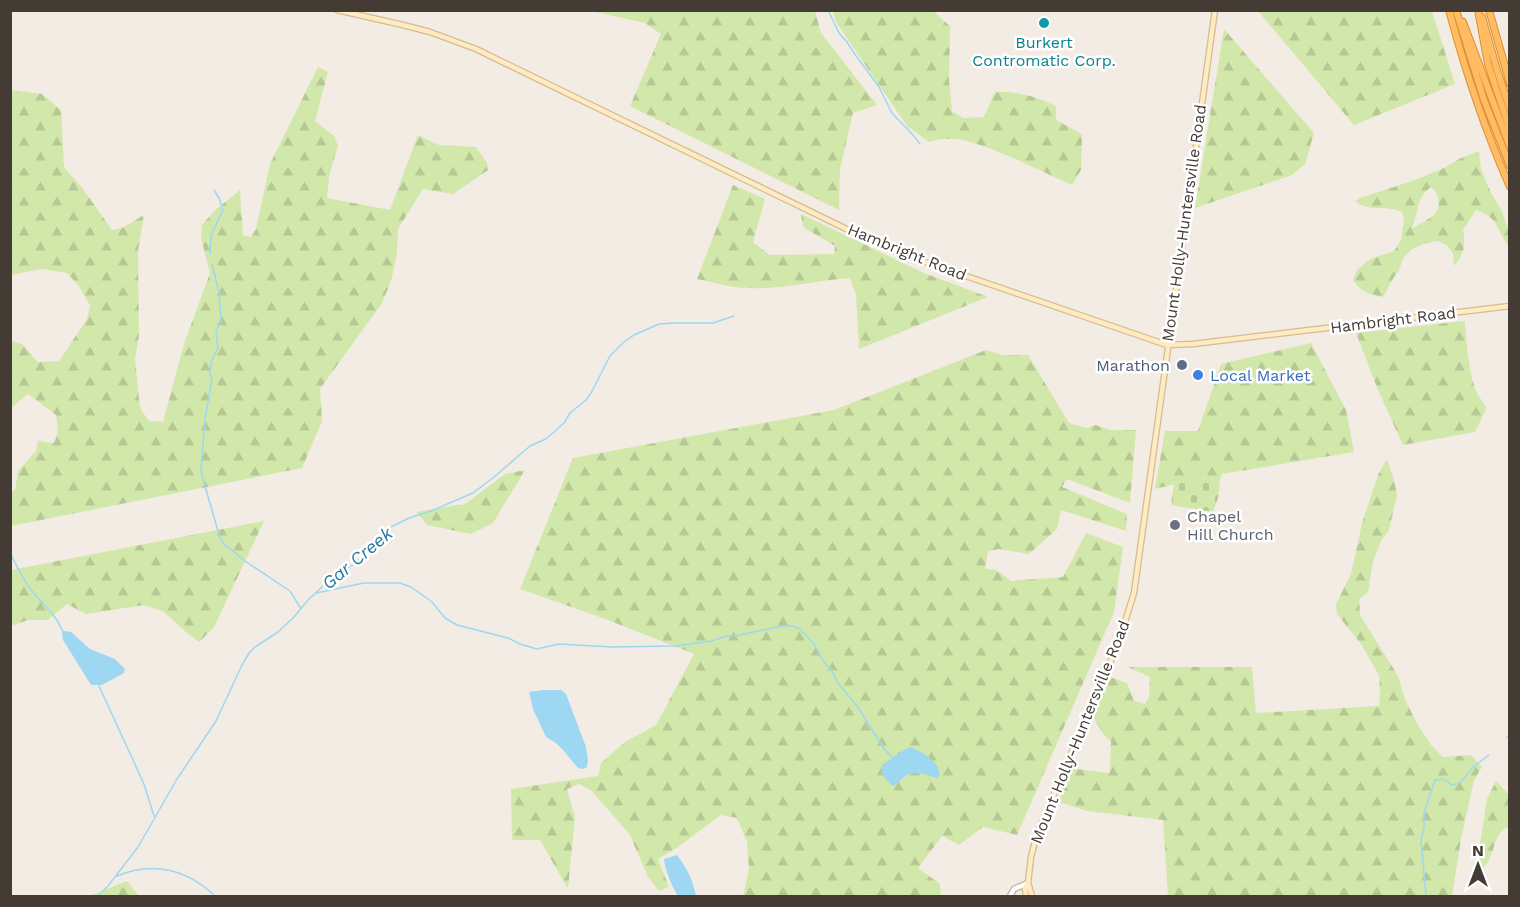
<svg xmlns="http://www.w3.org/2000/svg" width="1520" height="907" font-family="'Work Sans',sans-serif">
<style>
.forest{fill:url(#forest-firs);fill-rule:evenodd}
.cemetery{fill:url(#cemetery-stones)}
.water{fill:#9ed7f1}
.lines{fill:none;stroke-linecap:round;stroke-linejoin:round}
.stream{stroke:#9ed7f1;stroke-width:1.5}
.tertiary-casing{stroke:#c1b6a9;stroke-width:7}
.secondary-casing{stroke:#d3bc93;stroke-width:7}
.motorway-casing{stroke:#df8f31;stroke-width:8}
.tertiary{stroke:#fff;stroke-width:4.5}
.secondary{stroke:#ffeac1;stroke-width:4.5}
.motorway{stroke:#ffbc62;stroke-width:6}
.culture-dot{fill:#0f9aa8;stroke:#fff;stroke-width:2}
.service-dot{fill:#5c6f8a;stroke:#fff;stroke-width:2}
.shop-dot{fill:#3f7fe0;stroke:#fff;stroke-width:2}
.worship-dot{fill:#6b7280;stroke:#fff;stroke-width:2}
.labels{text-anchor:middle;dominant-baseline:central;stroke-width:5;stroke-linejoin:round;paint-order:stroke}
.culture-label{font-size:16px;fill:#0d838f;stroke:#fff}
.street-label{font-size:16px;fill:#443c34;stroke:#fff}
.service-label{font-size:16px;fill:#4e5e75;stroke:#fff;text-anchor:end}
.shop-label{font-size:16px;fill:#366cbe;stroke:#fff;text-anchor:start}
.worship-label{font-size:16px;fill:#5b616d;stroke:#fff;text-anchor:start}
.water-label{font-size:18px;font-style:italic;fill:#2979a1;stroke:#fff}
</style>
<defs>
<pattern id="forest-firs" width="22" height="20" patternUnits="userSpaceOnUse" patternTransform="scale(1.5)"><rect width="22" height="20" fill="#d2e8ab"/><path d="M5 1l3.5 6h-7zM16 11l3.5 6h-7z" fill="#b6c894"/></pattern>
<pattern id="cemetery-stones" width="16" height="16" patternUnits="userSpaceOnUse" patternTransform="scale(1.5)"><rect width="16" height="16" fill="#d2e8ab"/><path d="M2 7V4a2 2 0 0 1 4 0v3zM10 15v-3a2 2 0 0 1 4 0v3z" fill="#b6c894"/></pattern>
</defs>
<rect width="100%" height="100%" fill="#f2ece4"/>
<path class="forest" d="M591 11H815L821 33 877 105 853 113 840 169 839 210 630 106 661 34 645 23Z
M833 11H933L950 26 949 80 952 111 963 118 984 117 995 92C1017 91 1036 96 1056 106V120L1082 134 1081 170 1072 185C1038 170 1003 151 967 141 955 138 941 138 929 142L907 126 836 22Z
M1258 11H1432L1455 84 1354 125Z
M1224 29 1314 133 1305 164 1292 175 1195 208Z
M318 67 328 72 315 121 334 136 338 146 329 176 327 198 390 210 418 135 439 145 476 147 487 163 488 170 453 194 423 189 398 229 397 253 391 281 382 303 320 389 322 421 302 468 11 526V492L15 490 18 471 36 451 38 441 54 443 58 432 56 415 28 394 11 408V341L22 344 38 362 59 361 87 319 90 305 78 285 67 273 42 269 11 275V90L42 94 61 110 64 167 83 189 112 230 122 228 144 215 138 251 139 335 135 359 140 408 149 421 163 422 184 344 210 273 201 238 202 225 214 211 240 190 243 235 251 237 256 229 270 164Z
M1479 151 1481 169 1491 193 1502 211 1509 232V247C1496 230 1499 217 1476 210L1463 230C1466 245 1464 255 1454 266L1453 254 1447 245 1438 241 1423 244 1411 250 1404 257 1398 272 1394 277 1383 297C1371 295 1359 291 1353 280L1357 270 1370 259 1394 251 1401 240 1404 221 1402 212C1388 205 1367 212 1355 201L1360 198 1415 180 1444 168 1461 158ZM1431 187C1439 193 1442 207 1434 215 1431 218 1417 225 1412 229 1413 225 1414 222 1415 219 1419 206 1418 196 1431 187Z
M733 185 765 199 753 242 770 255 834 254 835 246 803 227 801 214 924 273 988 297 859 349 856 295 850 278C816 280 782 290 748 288 731 288 713 282 697 279Z
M1465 321C1466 340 1469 376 1477 393 1480 399 1484 402 1486 409L1475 432 1403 445 1378 390 1356 333Z
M1311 343 1346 410 1354 452 1222 474 1220 479 1200 478 1155 489 1165 431H1198L1221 364Z
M986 350 1002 355H1028L1069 423 1087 428 1095 425 1111 430H1136L1130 503 1067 479 1062 487 1127 514 1126 531 1061 510 1057 529 1029 554 999 549 988 551 985 569 996 570 1011 581 1063 577 1086 533 1123 547 1114 612 1017 835 983 827 959 845 942 836 918 868 940 884 941 896H873L866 894 864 896H743L749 869 747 842 737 818 721 815 678 847 658 859 669 887 659 891 648 877 630 835 591 790 579 784 567 789 575 817 568 889 540 840H512L511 789 598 776 601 763 625 742 656 725 694 654 608 620 520 589 573 458 834 410Z
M1387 459 1394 480 1397 495 1389 530 1381 541 1373 561 1368 592 1359 599 1360 615 1398 676 1405 699 1416 722 1431 745 1443 757 1471 755 1482 767 1474 780 1461 839 1452 896H1168L1163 820 1087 811 1059 802 1068 768 1110 773 1111 741 1104 735 1093 717 1110 677 1127 683 1134 701 1145 704 1149 697 1150 677 1128 667H1252L1256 713 1379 706 1380 692 1379 675 1361 644 1337 614 1336 604 1351 574 1362 523 1378 475Z
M525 470 493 523 471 534 427 525 416 512 465 504 505 474Z
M264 521 214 627 199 642 187 633 164 612 144 605 86 614 67 604 48 620H28L11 626V570Z
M1496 781 1509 795V827C1495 831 1495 849 1489 860 1486 866 1480 871 1475 876L1487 799Z
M127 881 139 896H90Z"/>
<path class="cemetery" d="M1200 478 1220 479 1218 498 1213 512 1171 505 1174 484Z"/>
<path class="water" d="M64 631 71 632 90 649 115 659 125 669 124 673 102 685H91L63 640 62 632Z
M543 690H561L566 694 586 747 588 761 587 767 583 769 578 768 563 750 556 743 546 737 533 709 529 692Z
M911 747C921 752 945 764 938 778 926 776 916 768 904 777 900 780 898 784 893 786 886 781 881 774 882 765 890 760 903 749 911 747Z
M677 855C687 868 693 880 696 896H678C672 886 665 871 664 859Z"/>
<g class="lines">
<path class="stream" d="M828 10 839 33 847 42 854 53 879 87 892 113 912 134 920 144
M210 254 211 235 223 210 219 198 214 190
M212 264 219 292 221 320 216 332 218 348 211 362 210 375 212 378 205 419 201 471 203 479 220 538 224 544 245 561 290 591 300 607
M10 553C17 566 23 580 32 591 43 604 57 616 63 632
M316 593 364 583H400L411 587 421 594 432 602 445 618 457 625 508 638 520 644 537 649 559 644 612 647 676 646 711 641 727 636 739 635 782 626H793L801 630 814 644 824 662 832 671 838 683 857 706 885 750 894 759
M99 686 144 784 154 816
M1507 737 1510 736
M117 876C154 861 186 869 215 896
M98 896 108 886 138 847 177 779 216 721 242 665 249 653 255 647 278 632 294 617 308 600 339 571 353 565 362 557 372 547 379 536 391 527 409 518 431 511 473 493 494 477 530 446 546 439 564 423 570 413 586 400 591 393 610 356 624 342 634 335 659 324 674 323H713L734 316
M1426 896 1421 839 1424 828V813L1435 780 1443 779 1452 785 1460 783 1473 767 1489 755"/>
<defs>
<path id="tertiary" d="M1010 896 1014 889 1028 883"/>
<path id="secondary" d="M337 10 403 25 430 32 476 49 863 237 899 253 1167 345 1193 344 1510 306
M1028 883 1032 896
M1026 896 1025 889 1028 883 1031 857 1037 834 1118 644 1134 593 1215 10"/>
<path id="motorway" d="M1449 10C1465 70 1485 130 1510 187
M1456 10 1484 100 1510 166
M1478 10 1488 64 1510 130
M1489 10 1510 84
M1482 17 1497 70 1510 109
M1463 22 1510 147"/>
</defs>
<use href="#tertiary" class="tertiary-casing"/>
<use href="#secondary" class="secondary-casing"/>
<use href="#motorway" class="motorway-casing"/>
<use href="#tertiary" class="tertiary"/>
<use href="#secondary" class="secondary"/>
<use href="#motorway" class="motorway"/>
</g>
<circle class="culture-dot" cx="1044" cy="23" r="6"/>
<circle class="service-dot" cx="1182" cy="365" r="6"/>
<circle class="shop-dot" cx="1198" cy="375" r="6"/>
<circle class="worship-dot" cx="1175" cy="525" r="6"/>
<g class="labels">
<g class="culture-label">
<text x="1044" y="42">Burkert<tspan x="1044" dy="18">Contromatic Corp.</tspan></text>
</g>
<g class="street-label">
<text transform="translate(1184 223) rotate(-82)">Mount Holly-Huntersville Road</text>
<text transform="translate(907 252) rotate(22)">Hambright Road</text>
<text transform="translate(1393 320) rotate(-7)">Hambright Road</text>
<text transform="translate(1080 732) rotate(-68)">Mount Holly-Huntersville Road</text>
</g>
<g class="service-label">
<text x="1170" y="365">Marathon</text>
</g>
<g class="shop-label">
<text x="1210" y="375">Local Market</text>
</g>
<g class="worship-label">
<text x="1187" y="516">Chapel<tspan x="1187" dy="18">Hill Church</tspan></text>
</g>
<g class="water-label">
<text transform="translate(357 558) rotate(-40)">Gar Creek</text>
</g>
</g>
<rect width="1520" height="907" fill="none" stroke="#443c34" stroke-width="24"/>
<g transform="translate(1478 865)" stroke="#ffffff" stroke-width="4.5" paint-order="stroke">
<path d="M0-4.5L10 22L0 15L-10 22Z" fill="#443c34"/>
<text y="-9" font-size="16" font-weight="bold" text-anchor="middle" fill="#443c34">N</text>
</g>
</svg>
